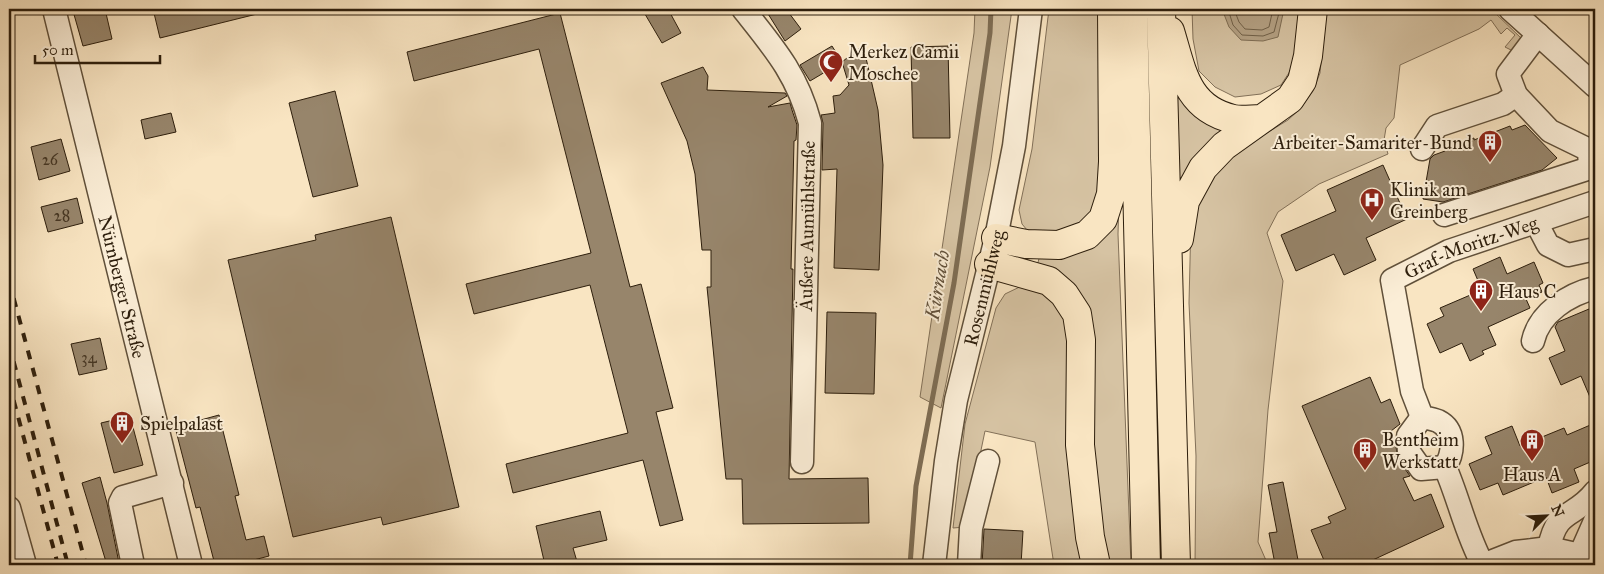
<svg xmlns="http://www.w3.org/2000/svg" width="1604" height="574" font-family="'IM FELL Great Primer',serif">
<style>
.green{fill:#d6c3a3;stroke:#827058}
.water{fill:#b4a184;stroke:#7e6d54}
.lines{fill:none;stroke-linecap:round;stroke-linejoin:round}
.shore{stroke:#706048;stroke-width:1}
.stream{stroke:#7e6d54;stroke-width:5}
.building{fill:#97856b;stroke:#2d1e0c}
.minor-casing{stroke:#60503a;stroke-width:25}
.highway-casing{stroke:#2d1e0c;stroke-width:30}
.minor{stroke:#fbeed7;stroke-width:22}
.highway{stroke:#f9e5c2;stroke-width:28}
.rail{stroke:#2d1e0c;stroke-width:4;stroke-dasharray:9 9;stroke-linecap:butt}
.labels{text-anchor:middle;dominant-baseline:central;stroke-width:4;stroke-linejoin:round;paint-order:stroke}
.number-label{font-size:16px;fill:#483824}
.poi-label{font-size:19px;fill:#2d1e0c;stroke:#fbeed7;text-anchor:start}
.street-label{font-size:19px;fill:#2d1e0c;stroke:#fbeed7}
.water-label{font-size:20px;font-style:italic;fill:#63523c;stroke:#fbeed7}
</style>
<rect width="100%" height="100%" fill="#f9e5c2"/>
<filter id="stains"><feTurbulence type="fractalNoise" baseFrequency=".004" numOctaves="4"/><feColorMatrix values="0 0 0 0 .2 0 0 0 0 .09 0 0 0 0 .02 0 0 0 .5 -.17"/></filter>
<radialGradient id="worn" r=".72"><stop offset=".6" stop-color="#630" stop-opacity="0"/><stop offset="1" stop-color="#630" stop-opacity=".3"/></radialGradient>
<path class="green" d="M975 9H1012L990 167 941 408 920 397 974 33Z
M1049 9H1101L1105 175 1093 212 1078 225 1061 233 1027 230 1022 224 1019 210 1032 149Z
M1192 9H1301L1294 65 1281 85 1261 94 1235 97 1215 87 1199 71 1193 39Z
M1326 9H1491L1522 39 1513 51 1505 47 1515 35 1507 28 1501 34 1491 20 1479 29 1400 65 1394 118 1386 128 1384 140 1388 154 1319 184 1278 212 1267 233 1283 281 1268 410 1258 542 1268 565H1195L1196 456 1189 303 1191 220 1199 193 1226 158 1288 120 1301 108 1313 91 1320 73Z
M1178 90 1229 126 1177 196 1175 97Z
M1119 199 1118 234 1131 565H1104L1098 536 1089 350 1037 266 1040 255Z
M1030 282 1066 310 1087 565H1054L1035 442 985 431 965 527 953 528 965 424 996 308 1005 294Z"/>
<path class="water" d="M1222 9H1284L1278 37 1263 41 1241 40 1229 27Z"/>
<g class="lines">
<path class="shore" d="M1228 9 1233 25 1242 35 1263 36 1274 32 1280 9
M1234 9 1239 22 1245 29 1262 30 1269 27 1273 9"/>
<path class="stream" d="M910 565 916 486 954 283 990 33 991 9"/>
</g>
<path class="building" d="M81 9H105L112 39 83 46 73 11Z
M153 9H257V14L160 38Z
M642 9H668L681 33 662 43Z
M765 9H786L801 29 785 41Z
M560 13 630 287 641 284 673 408 656 412 683 520 660 526 643 460 513 493 506 464 628 433 590 285 474 314 466 284 591 253 539 49 414 81 407 52Z
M863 45 878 110 883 165 879 270 834 268 837 169 822 170 823 123 821 115 835 113 833 96 840 95 849 85 842 62Z
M832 46 842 62 810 81 800 65Z
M948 46 950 138H913L911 47Z
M703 67 708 76 707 90 785 93 787 96 768 107 790 103 792 110 797 125 796 140 794 141 791 269H793L789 479 868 478 869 523 743 524 742 479H726L707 287H711V250H702L695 174 687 141 661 83Z
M335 91 358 186 313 197 289 103Z
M171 113 176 132 145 139 141 120Z
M1525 125 1557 158 1542 170 1443 202 1423 199 1430 159 1434 155 1445 151 1444 148 1474 138V140L1510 126 1512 130Z
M61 139 70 171 39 180 31 147Z
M1383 165 1407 219 1366 238 1376 260 1344 275 1334 254 1296 271 1281 235 1336 211 1327 190Z
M77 198 83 223 48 232 41 207Z
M391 217 459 507 383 525 381 517 293 537 228 260 316 240 315 235Z
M1500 257 1507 274 1534 262 1543 283 1539 285 1542 292 1526 299 1530 308 1488 327 1496 345 1482 351 1484 354 1470 361 1462 343 1440 353 1427 324 1444 316 1440 308 1482 290 1473 269Z
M1589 309 1595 323V409L1581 376 1561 385 1549 358 1565 351 1555 327 1558 322Z
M827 312 876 313 874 394 825 393Z
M100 338 107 369 79 375 71 344Z
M1370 377 1381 403 1390 399 1400 424 1391 431 1395 441 1398 459 1410 476 1403 478 1414 501 1431 494 1444 527 1362 565H1326L1311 530 1331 523 1328 517 1346 509 1302 406Z
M219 415 239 495 235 496 246 540 264 536 269 556 250 561 251 565H215L200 507 196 508 175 427Z
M130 416 143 465 114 473 101 423Z
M1595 423V460L1574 469 1579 482 1552 493 1546 477 1503 495 1498 483 1480 490 1469 464 1492 454 1485 437 1512 426 1520 446 1564 428 1567 435Z
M100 477 107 503 119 563 113 565H107L82 483Z
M1283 482 1298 560 1275 564 1269 533 1277 532 1268 485Z
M600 511 607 540 573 548 578 565H545L536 526Z
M984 529 1023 531 1021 565H982Z"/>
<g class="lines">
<defs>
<g id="minor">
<path id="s1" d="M54 9 191 565"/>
<path d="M743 9C774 48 797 74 810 123L802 462"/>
<path d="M1510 9 1595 86"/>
<path d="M1538 34 1508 74 1516 95 1550 131 1589 150 1590 168 1595 167"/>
<path d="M1422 149 1437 126 1503 104 1516 95"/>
<path d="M1444 215 1590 168"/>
<path d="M1537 224 1548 245 1568 255 1595 249"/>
<path d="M1533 341C1539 313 1569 294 1595 288"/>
<path d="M1422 417 1408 436 1409 452 1421 469 1445 467"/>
<path d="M9 508 25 565"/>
<path d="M1549 548C1557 507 1574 519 1595 492"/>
<path id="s2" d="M1580 555 1549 548 1516 552 1483 565C1466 534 1459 499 1445 467 1454 453 1456 430 1438 421 1433 419 1427 418 1422 417L1412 391 1392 280 1449 251 1595 202"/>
<path d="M133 565 120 503 123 497 172 483"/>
<path id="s3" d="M934 565 946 461 956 400 996 238 1014 146 1031 9"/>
<path d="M969 565 971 528 988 461"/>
<path d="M1579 565 1580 555 1595 521"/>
</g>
<path id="highway" d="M1133 9 1146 565
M1161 9 1176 565
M1170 31C1182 70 1186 108 1233 119 1241 121 1252 119 1261 119
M996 238 1026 244 1059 245 1087 235 1103 219 1111 194 1113 162 1112 9
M1179 239 1185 201 1203 168 1224 146 1290 99 1302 81 1308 56 1313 9
M989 264 1049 281 1064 294 1077 314 1081 340 1080 445 1090 537 1096 565"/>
</defs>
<use href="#minor" class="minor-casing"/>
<use href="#highway" class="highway-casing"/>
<use href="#minor" class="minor"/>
<use href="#highway" class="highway"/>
<path class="rail" d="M9 281 86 565
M9 344 68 565
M9 383 58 565"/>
</g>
<defs>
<symbol id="mosque-pin" viewBox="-11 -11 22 30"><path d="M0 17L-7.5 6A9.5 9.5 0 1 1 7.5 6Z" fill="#8f2418" stroke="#fbeed7"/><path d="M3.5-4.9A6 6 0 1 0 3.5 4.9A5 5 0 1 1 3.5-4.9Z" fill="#fff"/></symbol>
<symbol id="building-pin" viewBox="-11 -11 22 30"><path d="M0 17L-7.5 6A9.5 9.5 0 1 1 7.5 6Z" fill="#8f2418" stroke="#fbeed7"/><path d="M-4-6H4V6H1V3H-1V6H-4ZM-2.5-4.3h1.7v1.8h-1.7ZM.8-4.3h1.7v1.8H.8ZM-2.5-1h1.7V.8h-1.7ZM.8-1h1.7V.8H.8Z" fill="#fff"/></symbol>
<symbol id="hospital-pin" viewBox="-11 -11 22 30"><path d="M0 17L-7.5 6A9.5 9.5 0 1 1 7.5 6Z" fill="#8f2418" stroke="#fbeed7"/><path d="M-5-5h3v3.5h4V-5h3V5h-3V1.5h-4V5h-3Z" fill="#fff"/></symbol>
</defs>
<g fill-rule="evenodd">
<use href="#mosque-pin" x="817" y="48" width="28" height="38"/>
<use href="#building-pin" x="1476" y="128" width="28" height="38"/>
<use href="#hospital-pin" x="1358" y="186" width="28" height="38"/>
<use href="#building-pin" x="1467" y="277" width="28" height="38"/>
<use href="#building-pin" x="108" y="409" width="28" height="38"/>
<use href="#building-pin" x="1518" y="427" width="28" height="38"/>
<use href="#building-pin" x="1351" y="436" width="28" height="38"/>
</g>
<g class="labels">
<g class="number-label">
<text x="50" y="159">26</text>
<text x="62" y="215">28</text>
<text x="89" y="357">34</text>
</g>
<g class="poi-label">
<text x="848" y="51">Merkez Camii<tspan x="848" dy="22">Moschee</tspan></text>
<text x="1472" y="142" text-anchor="end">Arbeiter-Samariter-Bund</text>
<text x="1390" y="189">Klinik am<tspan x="1390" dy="22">Greinberg</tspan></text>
<text x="1498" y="291">Haus C</text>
<text x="140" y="423">Spielpalast</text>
<text x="1382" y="439">Bentheim<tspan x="1382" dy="22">Werkstatt</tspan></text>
<text x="1532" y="474" text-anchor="middle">Haus A</text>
</g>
<g class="street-label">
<text transform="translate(807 226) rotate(-89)">Äußere Aumühlstraße</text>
<text stroke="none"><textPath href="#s2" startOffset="501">Graf-Moritz-Weg</textPath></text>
<text stroke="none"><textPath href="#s1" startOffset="286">Nürnberger Straße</textPath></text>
<text stroke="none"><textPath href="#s3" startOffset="282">Rosenmühlweg</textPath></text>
</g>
<g class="water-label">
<text transform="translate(937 285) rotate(-81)">Kürnach</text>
</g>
</g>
<rect width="1604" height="574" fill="none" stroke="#f9e5c2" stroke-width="30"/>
<rect x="10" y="10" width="1584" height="554" fill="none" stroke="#2d1e0c" stroke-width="2.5"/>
<rect x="15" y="15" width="1574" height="544" fill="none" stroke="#2d1e0c"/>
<g transform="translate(1546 516) rotate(66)" stroke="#fbeed7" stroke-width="4" paint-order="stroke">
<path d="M0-4L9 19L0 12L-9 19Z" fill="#2d1e0c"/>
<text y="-8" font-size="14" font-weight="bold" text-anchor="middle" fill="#2d1e0c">N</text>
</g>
<path d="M35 55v8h125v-8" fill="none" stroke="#2d1e0c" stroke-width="2.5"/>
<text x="42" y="55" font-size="15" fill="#2d1e0c" stroke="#fbeed7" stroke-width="4" paint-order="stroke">50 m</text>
<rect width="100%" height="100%" filter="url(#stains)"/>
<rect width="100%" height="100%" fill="url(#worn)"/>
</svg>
